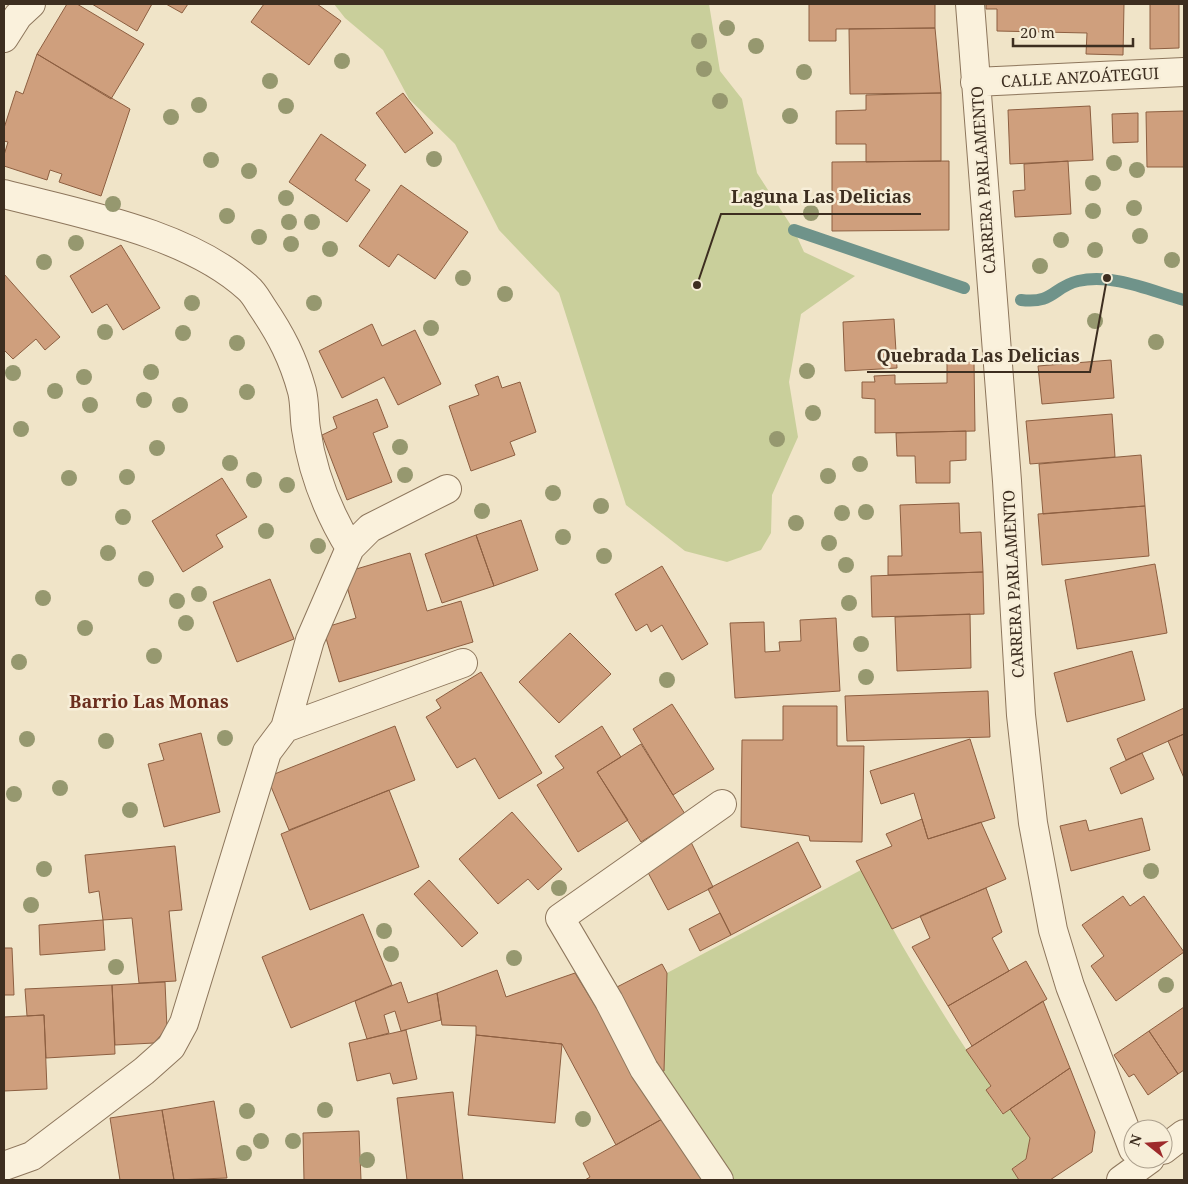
<svg xmlns="http://www.w3.org/2000/svg" width="1188" height="1184" font-family="'Noto Serif',serif">
<style>
.green{fill:#c9cf9b}
.lines{fill:none;stroke-linecap:round;stroke-linejoin:round}
.stream{stroke:#6f938a;stroke-width:12}
.building{fill:#cf9f7d;stroke:#8d5f41}
.minor-casing{stroke:#8d765c;stroke-width:30}
.minor{stroke:#faf1dc;stroke-width:28}
.tree{fill:#96986f}
.labels{text-anchor:middle;dominant-baseline:central;stroke-width:5;stroke-linejoin:round;paint-order:stroke}
.street-label{font-size:16px;fill:#3d2e20;stroke:#f7eed8}
.neighbourhood-label{font-size:18px;font-weight:bold;fill:#6b2e1e;stroke:#f7eed8}
.leader{fill:none;stroke:#3d2e20;stroke-width:2}
.callout-dot{fill:#3d2e20;stroke:#f7eed8;stroke-width:2}
.callout-label{font-size:18px;text-anchor:middle;font-weight:bold;fill:#3d2e20;stroke:#f7eed8;stroke-width:5;stroke-linejoin:round;paint-order:stroke}
</style>
<rect width="100%" height="100%" fill="#f0e4c8"/>
<path class="green" d="M334 4H709L720 71 742 99 757 173 794 230 804 252 855 276 801 314 789 382 798 437 772 495 771 533 761 550 727 562 685 551 626 505 559 293 499 230 455 144 409 99 383 50 345 18Z
M861 870C900 945 943 1017 991 1086L986 1090 1002 1114 1010 1109 1030 1138 1026 1159 1012 1169 1019 1180H719L658 1075 664 1071 667 973Z"/>
<g class="lines">
<path class="stream" d="M794 230 964 288
M1021 300C1054 304 1053 287 1078 281 1113 273 1151 291 1184 300"/>
</g>
<path class="building" d="M67 4H77L144 44 111 99 37 54Z
M92 4H152L137 31Z
M166 4H188L182 13Z
M264 4H317L341 21 309 65 251 22Z
M809 4H935V28L836 29V41H809Z
M986 4H1124L1123 55 1086 54 1087 33 997 31V9H986Z
M1150 4H1179V48L1150 49Z
M935 28 941 93 850 94 849 29Z
M37 54 130 109 101 196 59 182 62 174 50 170 47 180 4 166V155L8 142 4 141V128L16 91 23 94Z
M403 93 433 133 405 153 376 113Z
M941 93V161L866 162V144H836V111L866 110V95Z
M1090 106 1093 160 1010 164 1008 110Z
M1184 111V167H1147L1146 112Z
M1138 113V142L1113 143 1112 114Z
M321 134 366 165 355 180 370 190 347 222 289 182Z
M949 161V230L832 231V162Z
M1068 161 1071 214 1015 217 1013 191 1025 190 1024 164Z
M401 185 468 232 435 279 398 254 389 267 359 246Z
M121 245 160 308 123 330 107 304 92 313 70 276Z
M4 274 60 337 45 350 36 339 13 359 4 350Z
M894 319 897 368 845 371 843 322Z
M372 324 382 346 415 330 441 384 398 405 384 377 342 398 319 351Z
M1111 360 1114 398 1042 404 1038 366Z
M974 362 975 431 875 433V399L862 398V382H875L874 376 895 375V384L947 383V363Z
M498 376 502 388 520 382 536 432 510 442 515 455 471 471 449 406 479 395 475 385Z
M377 399 388 427 373 433 392 482 347 500 322 435 337 428 333 417Z
M1112 414 1115 457 1030 464 1026 421Z
M966 431V460L950 461V483H916L915 456H897L896 433Z
M1141 455 1145 506 1043 514 1039 464Z
M222 478 247 517 216 535 223 547 183 572 152 521Z
M959 503 960 533 981 532 983 572 888 575V556H902L900 505Z
M1145 506 1149 556 1042 565 1038 514Z
M521 520 538 570 494 586 476 535Z
M476 535 494 586 442 603 425 554Z
M410 553 427 611 461 601 473 642 339 682 323 628 356 618 343 573Z
M1155 564 1167 633 1077 649 1065 580Z
M662 566 708 644 682 660 662 625 651 632 647 624 636 631 615 594Z
M983 572 984 614 872 617 871 576Z
M270 579 294 639 237 662 213 602Z
M970 614 971 668 897 671 895 617Z
M836 618 840 691 735 698 730 623 764 622 765 652 780 651 779 642 801 641 800 620Z
M570 633 611 674 559 723 519 682Z
M1132 651 1145 700 1067 722 1054 673Z
M481 672 542 773 499 799 475 758 457 768 426 717 441 708 436 700Z
M988 691 990 737 847 741 845 696Z
M672 704 714 769 673 795 633 729Z
M783 706H837V746H864L862 842 810 841 809 836 741 827 742 740H783Z
M1184 708V734L1126 760 1117 739Z
M395 726 415 780 289 830 267 777Z
M602 726 621 757 597 772 628 820 578 852 537 785 564 768 555 756Z
M201 733 220 812 164 827 148 764 164 760 159 744Z
M1184 734V778L1168 741Z
M970 739 995 818 928 839 914 793 881 804 870 771Z
M641 744 685 814 641 842 597 772Z
M1142 753 1154 779 1121 794 1110 768Z
M389 790 419 867 310 910 281 834Z
M512 812 562 869 538 890 528 879 498 904 459 859Z
M1142 818 1150 850 1071 871 1060 826 1086 820 1089 831Z
M922 819 928 839 981 822 1006 879 892 929 856 861 892 846 886 834Z
M689 838 713 887 668 910 644 865Z
M798 842 821 887 731 935 708 889Z
M175 846 182 910 169 911 176 981 139 983 132 918 103 920 99 891 89 893 85 855Z
M429 880 478 933 462 947 414 894Z
M986 888 1002 932 992 938 1009 971 948 1006 912 947 930 938 920 916Z
M1123 896 1130 906 1144 896 1184 952 1116 1001 1091 966 1104 956 1082 925Z
M720 913 731 935 700 951 689 929Z
M363 914 392 985 291 1028 262 957Z
M103 920 105 950 40 955 39 925Z
M4 948H12L14 995H4Z
M1026 961 1047 999 972 1046 948 1006Z
M662 964 667 973 664 1071 658 1075 615 988Z
M497 970 506 997 575 973 664 1118 616 1145 562 1044 476 1035V1026L442 1025 437 993Z
M165 982 167 1028 154 1043 115 1045 112 985Z
M401 982 408 1003 437 993 441 1020 401 1031 395 1011 384 1015 389 1033 367 1039 355 1001Z
M112 985 115 1054 46 1058 44 1015 27 1016 25 989Z
M1043 1001 1070 1068 1003 1114 986 1090 991 1086 966 1050Z
M1184 1007V1070L1178 1074 1149 1031Z
M44 1015 47 1089 4 1091V1017Z
M406 1030 417 1079 393 1084 390 1073 357 1081 349 1043Z
M1149 1031 1178 1074 1148 1095 1134 1074 1129 1077 1114 1055Z
M476 1035 562 1044 555 1123 468 1115Z
M1070 1068 1095 1132 1092 1152 1050 1180H1019L1012 1169 1026 1159 1030 1138 1010 1109Z
M453 1092 463 1180H407L397 1098Z
M214 1101 227 1178 174 1180 162 1110Z
M162 1110 174 1180H120L110 1118Z
M664 1118 704 1180H585L590 1177 583 1163Z
M359 1131 361 1180H304L303 1133Z"/>
<g class="lines">
<defs>
<path id="minor" d="M970 4 1007 481 1021 715 1033 823 1053 930 1070 986 1133 1149
M4 38 18 16 31 4
M975 82 1184 72
M4 194C81 214 188 233 248 288 254 293 258 301 262 307 281 335 293 358 302 391 305 403 304 417 306 429 312 471 328 512 350 548
M285 728 310 640 350 548 370 528 447 489
M1163 1150 1184 1134
M4 1166 32 1156 144 1071 171 1047 184 1023 267 752 285 728 463 663
M719 1180 644 1069 609 1001 560 918 722 804
M1121 1180 1150 1159"/>
</defs>
<use href="#minor" class="minor-casing"/>
<use href="#minor" class="minor"/>
</g>
<g class="tree">
<circle cx="727" cy="28" r="8"/>
<circle cx="699" cy="41" r="8"/>
<circle cx="756" cy="46" r="8"/>
<circle cx="342" cy="61" r="8"/>
<circle cx="704" cy="69" r="8"/>
<circle cx="804" cy="72" r="8"/>
<circle cx="270" cy="81" r="8"/>
<circle cx="720" cy="101" r="8"/>
<circle cx="199" cy="105" r="8"/>
<circle cx="286" cy="106" r="8"/>
<circle cx="790" cy="116" r="8"/>
<circle cx="171" cy="117" r="8"/>
<circle cx="434" cy="159" r="8"/>
<circle cx="211" cy="160" r="8"/>
<circle cx="1114" cy="163" r="8"/>
<circle cx="1137" cy="170" r="8"/>
<circle cx="249" cy="171" r="8"/>
<circle cx="1093" cy="183" r="8"/>
<circle cx="286" cy="198" r="8"/>
<circle cx="113" cy="204" r="8"/>
<circle cx="1134" cy="208" r="8"/>
<circle cx="1093" cy="211" r="8"/>
<circle cx="811" cy="213" r="8"/>
<circle cx="227" cy="216" r="8"/>
<circle cx="289" cy="222" r="8"/>
<circle cx="312" cy="222" r="8"/>
<circle cx="1140" cy="236" r="8"/>
<circle cx="259" cy="237" r="8"/>
<circle cx="1061" cy="240" r="8"/>
<circle cx="76" cy="243" r="8"/>
<circle cx="291" cy="244" r="8"/>
<circle cx="330" cy="249" r="8"/>
<circle cx="1095" cy="250" r="8"/>
<circle cx="1172" cy="260" r="8"/>
<circle cx="44" cy="262" r="8"/>
<circle cx="1040" cy="266" r="8"/>
<circle cx="463" cy="278" r="8"/>
<circle cx="505" cy="294" r="8"/>
<circle cx="192" cy="303" r="8"/>
<circle cx="314" cy="303" r="8"/>
<circle cx="1095" cy="321" r="8"/>
<circle cx="431" cy="328" r="8"/>
<circle cx="105" cy="332" r="8"/>
<circle cx="183" cy="333" r="8"/>
<circle cx="1156" cy="342" r="8"/>
<circle cx="237" cy="343" r="8"/>
<circle cx="807" cy="371" r="8"/>
<circle cx="151" cy="372" r="8"/>
<circle cx="13" cy="373" r="8"/>
<circle cx="84" cy="377" r="8"/>
<circle cx="55" cy="391" r="8"/>
<circle cx="247" cy="392" r="8"/>
<circle cx="144" cy="400" r="8"/>
<circle cx="90" cy="405" r="8"/>
<circle cx="180" cy="405" r="8"/>
<circle cx="813" cy="413" r="8"/>
<circle cx="21" cy="429" r="8"/>
<circle cx="777" cy="439" r="8"/>
<circle cx="400" cy="447" r="8"/>
<circle cx="157" cy="448" r="8"/>
<circle cx="230" cy="463" r="8"/>
<circle cx="860" cy="464" r="8"/>
<circle cx="405" cy="475" r="8"/>
<circle cx="828" cy="476" r="8"/>
<circle cx="127" cy="477" r="8"/>
<circle cx="69" cy="478" r="8"/>
<circle cx="254" cy="480" r="8"/>
<circle cx="287" cy="485" r="8"/>
<circle cx="553" cy="493" r="8"/>
<circle cx="601" cy="506" r="8"/>
<circle cx="482" cy="511" r="8"/>
<circle cx="866" cy="512" r="8"/>
<circle cx="842" cy="513" r="8"/>
<circle cx="123" cy="517" r="8"/>
<circle cx="796" cy="523" r="8"/>
<circle cx="266" cy="531" r="8"/>
<circle cx="563" cy="537" r="8"/>
<circle cx="829" cy="543" r="8"/>
<circle cx="318" cy="546" r="8"/>
<circle cx="108" cy="553" r="8"/>
<circle cx="604" cy="556" r="8"/>
<circle cx="846" cy="565" r="8"/>
<circle cx="146" cy="579" r="8"/>
<circle cx="199" cy="594" r="8"/>
<circle cx="43" cy="598" r="8"/>
<circle cx="177" cy="601" r="8"/>
<circle cx="849" cy="603" r="8"/>
<circle cx="186" cy="623" r="8"/>
<circle cx="85" cy="628" r="8"/>
<circle cx="861" cy="644" r="8"/>
<circle cx="154" cy="656" r="8"/>
<circle cx="19" cy="662" r="8"/>
<circle cx="866" cy="677" r="8"/>
<circle cx="667" cy="680" r="8"/>
<circle cx="225" cy="738" r="8"/>
<circle cx="27" cy="739" r="8"/>
<circle cx="106" cy="741" r="8"/>
<circle cx="60" cy="788" r="8"/>
<circle cx="14" cy="794" r="8"/>
<circle cx="130" cy="810" r="8"/>
<circle cx="44" cy="869" r="8"/>
<circle cx="1151" cy="871" r="8"/>
<circle cx="559" cy="888" r="8"/>
<circle cx="31" cy="905" r="8"/>
<circle cx="384" cy="931" r="8"/>
<circle cx="391" cy="954" r="8"/>
<circle cx="514" cy="958" r="8"/>
<circle cx="116" cy="967" r="8"/>
<circle cx="1166" cy="985" r="8"/>
<circle cx="325" cy="1110" r="8"/>
<circle cx="247" cy="1111" r="8"/>
<circle cx="583" cy="1119" r="8"/>
<circle cx="261" cy="1141" r="8"/>
<circle cx="293" cy="1141" r="8"/>
<circle cx="244" cy="1153" r="8"/>
<circle cx="367" cy="1160" r="8"/>
</g>
<g class="labels">
<g class="street-label">
<text transform="translate(1080 77) rotate(-3)">CALLE ANZOÁTEGUI</text>
<text transform="translate(983 180) rotate(-94)">CARRERA PARLAMENTO</text>
<text transform="translate(1013 584) rotate(-93)">CARRERA PARLAMENTO</text>
</g>
<g class="neighbourhood-label">
<text x="149" y="701">Barrio Las Monas</text>
</g>
</g>
<path class="leader" d="M697 285L721 214H921M1107 278L1090 372H867"/>
<g class="callout-dot">
<circle cx="697" cy="285" r="5"/>
<circle cx="1107" cy="278" r="5"/>
</g>
<g class="callout-label">
<text x="821" y="203">Laguna Las Delicias</text>
<text x="978" y="362">Quebrada Las Delicias</text>
</g>
<rect width="1188" height="1184" fill="none" stroke="#3d2e20" stroke-width="10"/>
<g transform="translate(1148 1144) rotate(287)"><circle r="24" fill="#f7eed8" stroke="#ada18e"/>
<path d="M0-4L9 19L0 12L-9 19Z" fill="#9e2a2b"/>
<text y="-8" font-size="14" font-weight="bold" text-anchor="middle" fill="#3d2e20">N</text>
</g>
<path d="M1013 38v8h120v-8" fill="none" stroke="#3d2e20" stroke-width="2.5"/>
<text x="1020" y="38" font-size="15" fill="#3d2e20" stroke="#f7eed8" stroke-width="4" paint-order="stroke">20 m</text>
</svg>
